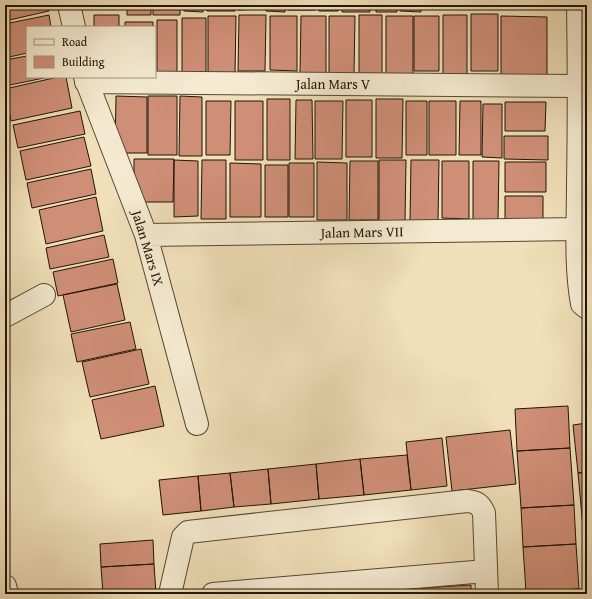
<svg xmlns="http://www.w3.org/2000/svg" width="592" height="599" font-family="'Gentium Book Plus',serif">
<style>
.building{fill:#cf8f77;stroke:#201508}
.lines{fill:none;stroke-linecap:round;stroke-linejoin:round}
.minor-casing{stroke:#544834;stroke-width:24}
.minor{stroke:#f5ead1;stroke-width:22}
.labels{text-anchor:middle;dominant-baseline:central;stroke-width:3.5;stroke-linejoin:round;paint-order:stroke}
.street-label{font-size:14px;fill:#201508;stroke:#f5ead1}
</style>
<rect width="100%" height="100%" fill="#f0dfb8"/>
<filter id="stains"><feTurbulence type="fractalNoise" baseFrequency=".005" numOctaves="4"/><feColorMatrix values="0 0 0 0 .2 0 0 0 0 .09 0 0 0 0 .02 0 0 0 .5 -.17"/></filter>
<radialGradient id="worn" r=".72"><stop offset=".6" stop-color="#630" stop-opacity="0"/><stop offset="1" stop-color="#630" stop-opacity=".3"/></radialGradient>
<path class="building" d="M5 5H48L49 11 5 21Z
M71 5H98V7H71Z
M100 5H124V8H100Z
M127 5H151V15H127Z
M153 5H180V15H153Z
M184 5H203V12L184 11Z
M207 5H235V11H207Z
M238 5H263V9L238 10Z
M266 5H285V12L266 11Z
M288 5H315V10H288Z
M319 5H339L338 11H319Z
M343 5H370V12H342Z
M376 5H397V12H376Z
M400 5H421V12L400 11Z
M424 5H448V6H424Z
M453 5H478V8H453Z
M501 5H526V7H501Z
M530 5H550V9H530Z
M471 14H498V71H471Z
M49 15 51 27H27V53L5 58V24Z
M94 15H119V27H94Z
M239 15H266L265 71H238Z
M359 15H382V77H359Z
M443 15H467V74H443Z
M208 16H236L235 74H208Z
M270 16H297V71L270 70Z
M301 16H326V74L300 73Z
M329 16H355L354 75H329Z
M386 16H413V76H386Z
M414 16H439V71H414Z
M501 16 547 17V78L501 77Z
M182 18H206V74L182 73Z
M157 20H177V75L157 74Z
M125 22H153V27H125Z
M27 56V77H49L5 86V60Z
M58 77H66L72 108 11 121 5 89Z
M116 96 147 97V153H115Z
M148 96H177V155H148Z
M180 96 202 97V156H179Z
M267 99H290V160H267Z
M376 99H403L402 158H376Z
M296 100H312L313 159H295Z
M346 100H372V157H346Z
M206 101H231L230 155H206Z
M235 101H263V160H235Z
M315 101H343L342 159H315Z
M406 101H427V155H406Z
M429 101H456V155H429Z
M460 101H481V155H459Z
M505 102H546L545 131H505Z
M483 104H502V158L482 157Z
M80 111 85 134 18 148 13 125Z
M504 136H548V160L504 159Z
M84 137 91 166 26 180 20 151Z
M134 159H174L173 202H134Z
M174 160 198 161V216L174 217Z
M202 160H226V219H201Z
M379 160H406L405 221H379Z
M411 160H439L438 221H410Z
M350 161H378V220H349Z
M442 161H469V219L442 218Z
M473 161H499L498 220 473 221Z
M317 162 347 163V220H317Z
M505 162H546V192H505Z
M230 163 261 164V217H230Z
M289 163H314V217H289Z
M265 165H288V217H265Z
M91 169 96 194 32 208 27 183Z
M505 196H543V220H505Z
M96 197 103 231 46 244 39 210Z
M104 235 109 257 50 269 46 248Z
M113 259 118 283 58 296 53 272Z
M117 284 125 320 71 332 63 295Z
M130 322 136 349 77 362 71 334Z
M141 349 149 384 90 397 82 362Z
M155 386 164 426 101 439 92 400Z
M568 406 570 448 517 451 515 409Z
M587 423V472L578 473 573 425Z
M510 430 516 484 452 491 446 437Z
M442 438 447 486 411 490 406 442Z
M570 448 574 505 521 508 517 451Z
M407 455 411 490 364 495 360 459Z
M360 459 364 495 319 499 316 464Z
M316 464 319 499 271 504 268 469Z
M268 469 271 504 234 507 230 473Z
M587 472V517H582L578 473Z
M230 473 234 507 201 511 198 476Z
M198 476 201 511 163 515 159 480Z
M574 505 576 544 523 547 521 508Z
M582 517H587V551H585Z
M153 540 154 564 101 567 100 544Z
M576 544 579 589 526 592 523 547Z
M154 564 156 594H103L101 567Z
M471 585V594H423L422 588Z
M411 587V594H357V593Z
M579 589 580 594H526V592Z"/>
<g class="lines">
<defs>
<path id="minor" d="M69 5 74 27
M578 5C579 65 579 125 578 185 578 224 575 265 582 304L587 308
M85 77 146 235 197 424
M86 82 579 86
M146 235 577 229
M5 316 44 295
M5 586 7 594
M170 594 183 537 188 532 467 501C477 502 480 504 484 513L487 594
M213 594 486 571"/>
</defs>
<use href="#minor" class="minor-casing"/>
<use href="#minor" class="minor"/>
</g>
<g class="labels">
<g class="street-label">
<text x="333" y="84">Jalan Mars V</text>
<text transform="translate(362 232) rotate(-1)">Jalan Mars VII</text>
<text transform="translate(148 248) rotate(73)">Jalan Mars IX</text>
</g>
</g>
<rect width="592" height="599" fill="none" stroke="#f0dfb8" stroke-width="20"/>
<rect x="6" y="6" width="580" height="587" fill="none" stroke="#201508" stroke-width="2"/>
<rect x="10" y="10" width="572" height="579" fill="none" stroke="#201508"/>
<rect x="26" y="26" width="130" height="52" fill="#f5ead1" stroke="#a09581"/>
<rect x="34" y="39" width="20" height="6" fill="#f5ead1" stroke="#a09581"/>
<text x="62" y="46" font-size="12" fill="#201508">Road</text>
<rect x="34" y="56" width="20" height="12" fill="#cf8f77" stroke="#a09581"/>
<text x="62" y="66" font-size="12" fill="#201508">Building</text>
<rect width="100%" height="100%" filter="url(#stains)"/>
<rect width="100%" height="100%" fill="url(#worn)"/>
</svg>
